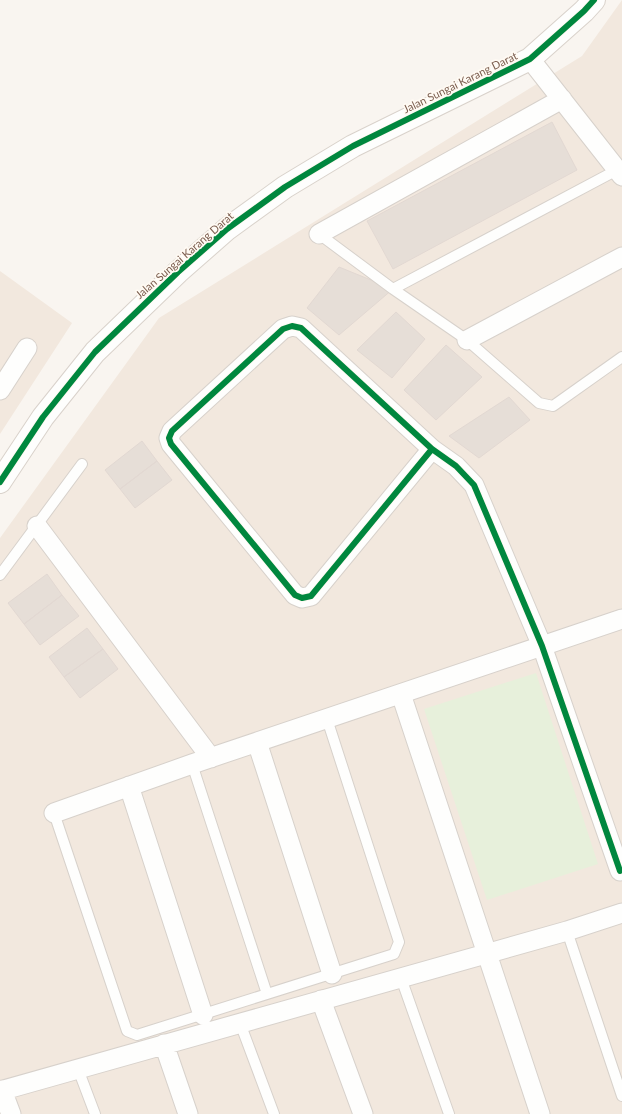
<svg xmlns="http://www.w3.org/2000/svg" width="622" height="1114" font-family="Lato,sans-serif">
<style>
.residential{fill:#f2e8de}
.green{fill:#e7f0db}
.building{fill:#e6ded7;stroke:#e2d8d2}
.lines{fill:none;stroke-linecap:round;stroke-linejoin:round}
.lane-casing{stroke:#d7d1cb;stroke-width:12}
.street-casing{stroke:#d7d1cb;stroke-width:21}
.secondary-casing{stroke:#d9d2cb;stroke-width:24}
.lane{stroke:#fefefd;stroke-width:10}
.street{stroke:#fefefd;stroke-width:19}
.secondary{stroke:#fefefd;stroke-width:22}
.cycleway-casing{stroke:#fffaf3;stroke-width:8}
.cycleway{stroke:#00873e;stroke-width:6}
.labels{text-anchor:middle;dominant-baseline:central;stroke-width:3.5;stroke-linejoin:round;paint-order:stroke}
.street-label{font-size:11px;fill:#7a5c4d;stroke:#fffaf3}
</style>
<rect width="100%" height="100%" fill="#f9f5f0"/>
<path class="residential" d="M622 0V1114H0V538L159 318 582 56Z
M0 271 72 323 0 434Z"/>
<path class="green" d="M536 673 598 864 487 900 424 709Z"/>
<path class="building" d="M552 122 577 170 393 269 367 221Z
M339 267 393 289 339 335 307 308Z
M396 312 425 339 392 378 357 350Z
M446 345 482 377 436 420 404 390Z
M509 397 530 420 479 458 449 436Z
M142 441 157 461 120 489 105 470Z
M157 461 172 480 135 508 120 489Z
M47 574 62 595 24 624 8 603Z
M62 595 79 616 40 645 24 624Z
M87 628 103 649 64 677 49 657Z
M103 649 118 669 80 698 64 677Z"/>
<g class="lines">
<defs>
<path id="lane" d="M319 234 393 289 467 340 539 403 553 406 622 357
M393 289 617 170
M0 575 82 464
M192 764 267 994
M54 813 127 1031 137 1035 394 954 399 942 327 719
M567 931 622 1096
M401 978 449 1114
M240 1023 274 1114
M78 1069 95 1114"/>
<path id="street" d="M530 59 622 176
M319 234 562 99
M467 340 622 257
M0 390 27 348
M432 449 311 596 302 598 295 595 171 444 169 438 172 431 283 329 292 326 301 328 432 449 456 466 474 485 542 646 620 871
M37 526 211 758
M401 694 540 1114
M257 742 332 974
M129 786 203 1015
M54 813 192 764 622 619
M321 1000 363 1114
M164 1044 188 1114
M2 1090 11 1114
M0 1091 567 931 622 913"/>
<path id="secondary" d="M0 482 43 417 95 352 178 272 227 229 285 187 353 146 530 59 584 11 594 0"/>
</defs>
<use href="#lane" class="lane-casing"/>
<use href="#street" class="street-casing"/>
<use href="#secondary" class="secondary-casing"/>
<use href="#lane" class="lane"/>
<use href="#street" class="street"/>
<use href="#secondary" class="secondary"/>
<defs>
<path id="cycleway" d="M432 449 311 596 302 598 295 595 171 444 169 438 172 431 283 329 292 326 301 328 432 449 456 466 474 485 542 646 620 871
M0 482 43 417 95 352 178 272 227 229 285 187 353 146 530 59 584 11 594 0"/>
</defs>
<use href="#cycleway" class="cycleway-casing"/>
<use href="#cycleway" class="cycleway"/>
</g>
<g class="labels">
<g class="street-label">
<text transform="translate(460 82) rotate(-26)">Jalan Sungai Karang Darat</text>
<text transform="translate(184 255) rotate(-41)">Jalan Sungai Karang Darat</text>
</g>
</g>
</svg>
